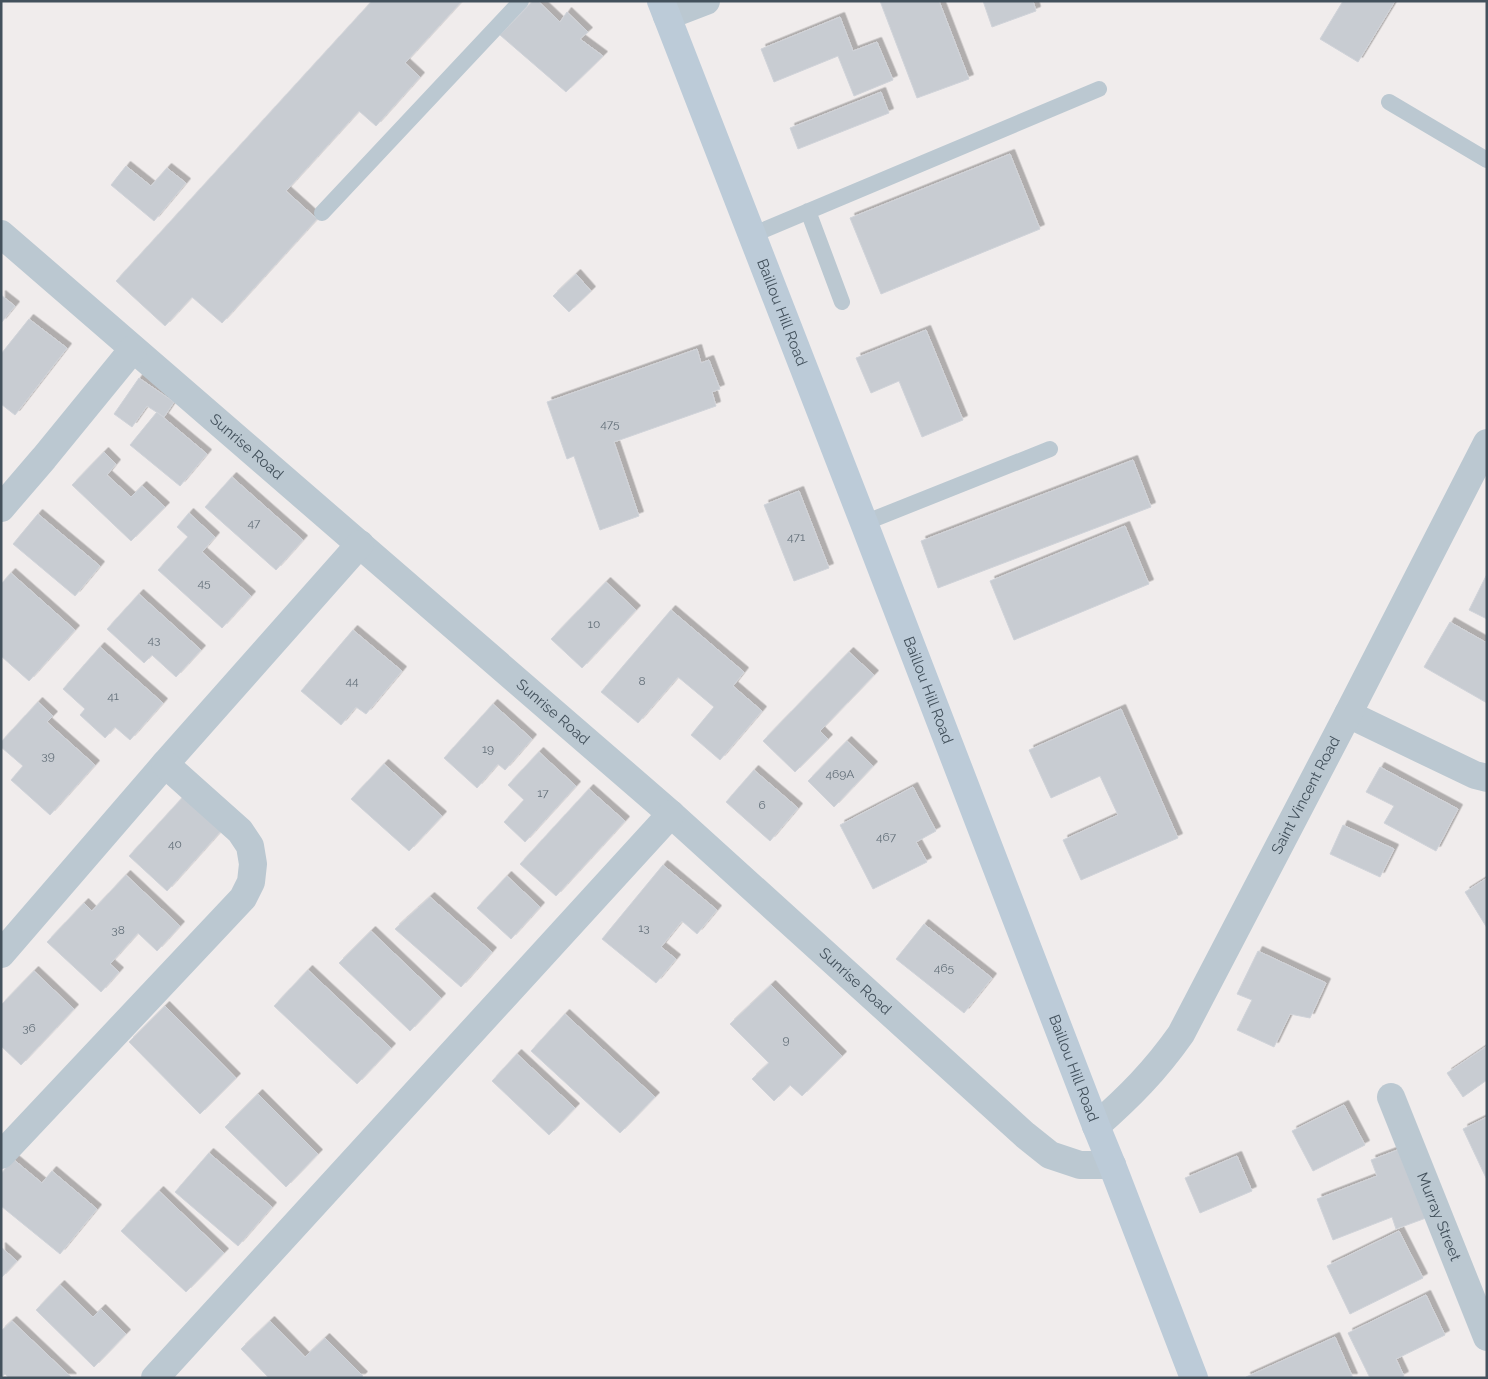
<svg xmlns="http://www.w3.org/2000/svg" width="1488" height="1379" font-family="Raleway,sans-serif">
<style>
.building{fill:#c8ccd2;stroke:#d0d3d9;filter:url(#shadow)}
.lines{fill:none;stroke-linecap:round;stroke-linejoin:round}
.service{stroke:#bbc8d1;stroke-width:16}
.minor{stroke:#bbc8d1;stroke-width:28}
.tertiary{stroke:#bbc8d1;stroke-width:28}
.secondary{stroke:#bccbd8;stroke-width:28}
.labels{text-anchor:middle;dominant-baseline:central;stroke-width:4;stroke-linejoin:round;paint-order:stroke}
.number-label{font-size:12px;fill:#64707a}
.street-label{font-size:15px;fill:#43515c;stroke:#fff}
</style>
<defs>
<filter id="shadow"><feDropShadow dx="4.5" dy="-4.5" stdDeviation="0" flood-color="#0004"/></filter>
</defs>
<rect width="100%" height="100%" fill="#f0ecec"/>
<path class="building" d="M372 1H462L405 63 420 77 376 126 359 111 286 191 317 219 222 323 192 297 165 326 116 281Z
M533 1H538L560 22 567 12 588 32 580 39 603 56 566 92 500 35Z
M880 1H939L969 79 917 98Z
M983 1H1033L1036 11 992 27Z
M1343 1H1395L1358 62 1320 39Z
M840 17 853 51 877 42 893 80 854 96 838 56 774 82 761 49Z
M881 92 889 113 798 149 790 128Z
M1010 154 1040 229 881 294 850 218Z
M126 166 151 186 167 168 186 183 154 221 111 185Z
M576 274 591 291 569 312 553 296Z
M1 295 15 306 1 323Z
M29 319 67 348 15 415 1 404V354Z
M926 330 963 420 922 437 899 381 871 393 856 358Z
M697 349 701 363 709 360 720 389 712 392 716 406 614 442 639 516 600 530 574 456 567 459 547 402Z
M139 378 174 402 164 417 147 406 132 427 114 414Z
M157 412 207 454 180 486 130 445Z
M104 452 116 464 107 475 131 497 142 486 165 507 131 541 72 485Z
M1133 460 1151 507 938 588 921 541Z
M232 477 303 540 276 570 205 507Z
M799 491 829 568 794 581 764 505Z
M189 513 215 537 202 552 251 596 222 628 158 570 188 537 177 527Z
M38 514 100 566 75 596 13 544Z
M1125 526 1149 584 1014 640 990 581Z
M11 573 75 630 29 681 1 656V584Z
M1487 574V619L1469 610Z
M606 582 636 610 582 668 551 639Z
M139 594 201 650 176 677 152 655 144 663 107 629Z
M671 610 744 672 733 686 762 711 720 760 691 735 714 707 678 677 638 723 601 692Z
M1450 622 1487 643V703L1424 667Z
M353 630 402 671 366 714 356 707 341 725 301 691Z
M100 647 163 703 130 740 115 727 105 738 80 715 85 709 63 689Z
M849 652 874 675 820 731 828 739 795 772 763 741Z
M38 702 53 716 47 722 95 765 50 815 11 780 23 766 1 747V742Z
M493 704 532 739 505 770 498 764 477 788 444 758Z
M1121 709 1178 838 1081 880 1063 840 1118 815 1100 776 1051 798 1029 750Z
M847 741 873 766 834 807 808 781Z
M539 752 576 786 525 842 504 822 524 800 508 785Z
M384 764 442 816 409 851 351 799Z
M1380 767 1458 809 1436 851 1384 823 1394 806 1366 792Z
M754 770 798 808 770 841 726 802Z
M913 787 936 831 916 842 927 862 873 889 840 825Z
M589 789 625 821 556 896 520 864Z
M183 797 221 831 167 891 129 856Z
M1343 825 1394 849 1380 877 1330 854Z
M663 865 717 910 697 934 682 921 661 947 676 959 656 983 602 939Z
M126 875 180 926 157 951 138 933 110 964 119 972 101 992 47 942 84 903 92 911Z
M507 876 540 907 511 939 477 908Z
M1487 878V928L1465 892Z
M430 897 492 952 461 987 395 929Z
M924 924 992 978 964 1013 896 959Z
M371 931 441 998 410 1031 339 963Z
M1258 951 1326 983 1310 1018 1290 1014 1274 1047 1237 1030 1252 1000 1237 994Z
M308 970 391 1048 357 1084 274 1006Z
M34 971 74 1009 21 1065 1 1046V1005Z
M771 985 842 1056 802 1096 790 1085 774 1101 752 1079 769 1063 730 1024Z
M165 1006 236 1078 200 1114 129 1042Z
M565 1014 655 1097 620 1133 531 1051Z
M1487 1046V1080L1463 1097 1447 1073Z
M517 1054 575 1108 549 1135 492 1081Z
M258 1094 318 1154 286 1187 225 1127Z
M1344 1105 1365 1145 1313 1171 1292 1131Z
M1487 1117V1180L1463 1129Z
M1400 1149 1426 1218 1396 1229 1392 1217 1333 1240 1317 1199 1377 1176 1371 1160Z
M209 1153 272 1207 238 1246 175 1192Z
M1237 1156 1252 1191 1200 1213 1185 1178Z
M13 1159 42 1183 52 1171 97 1209 60 1254 1 1206V1174Z
M159 1191 224 1253 186 1292 121 1231Z
M1399 1231 1423 1278 1350 1314 1327 1266Z
M1 1247 17 1261 1 1278Z
M60 1285 93 1317 101 1309 126 1334 94 1367 36 1310Z
M1426 1295 1445 1335 1396 1359 1404 1376 1400 1378H1370L1348 1333Z
M12 1321 72 1378H9L5 1374 1 1378V1331Z
M270 1321 305 1357 325 1338 363 1376 361 1378H269L241 1349Z
M1335 1337 1353 1378H1246V1377Z"/>
<g class="lines">
<path class="service" d="M1389 102 1487 160
M808 211 842 302
M322 213 521 1
M752 235 1099 89
M864 523 1050 449"/>
<g class="minor">
<path d="M667 16 706 1"/>
<path id="s1" d="M1 234 671 814 1025 1135 1050 1155 1080 1165H1112"/>
<path d="M1 508 44 458 133 349"/>
<path d="M1348 714 1475 775 1487 778"/>
<path d="M1 954 165 764 360 544"/>
<path id="s2" d="M1391 1097 1487 1337"/>
<path d="M1 1155 243 898 251 882 253 864 250 846 240 831 165 764"/>
<path d="M155 1378 671 814"/>
</g>
<path class="tertiary" id="s3" d="M1096 1126C1129 1097 1155 1071 1181 1034L1348 714 1487 443"/>
<path class="secondary" id="s4" d="M661 1 864 523 1096 1126 1112 1165 1194 1378"/>
</g>
<g class="labels">
<g class="number-label">
<text x="610" y="424">475</text>
<text x="254" y="523">47</text>
<text x="796" y="537">471</text>
<text x="204" y="583">45</text>
<text x="594" y="624">10</text>
<text x="154" y="640">43</text>
<text x="352" y="681">44</text>
<text x="642" y="681">8</text>
<text x="113" y="696">41</text>
<text x="488" y="749">19</text>
<text x="48" y="756">39</text>
<text x="840" y="774">469A</text>
<text x="543" y="793">17</text>
<text x="762" y="805">6</text>
<text x="886" y="837">467</text>
<text x="175" y="844">40</text>
<text x="644" y="928">13</text>
<text x="118" y="930">38</text>
<text x="944" y="968">465</text>
<text x="29" y="1028">36</text>
<text x="786" y="1040">9</text>
</g>
<g class="street-label">
<text stroke="none"><textPath href="#s4" startOffset="334">Baillou Hill Road</textPath></text>
<text stroke="none"><textPath href="#s1" startOffset="325">Sunrise Road</textPath></text>
<text stroke="none"><textPath href="#s4" startOffset="739">Baillou Hill Road</textPath></text>
<text stroke="none"><textPath href="#s1" startOffset="730">Sunrise Road</textPath></text>
<text stroke="none"><textPath href="#s3" startOffset="395">Saint Vincent Road</textPath></text>
<text stroke="none"><textPath href="#s1" startOffset="1135">Sunrise Road</textPath></text>
<text stroke="none"><textPath href="#s4" startOffset="1144">Baillou Hill Road</textPath></text>
<text stroke="none"><textPath href="#s2" startOffset="129">Murray Street</textPath></text>
</g>
</g>
<rect width="1488" height="1379" fill="none" stroke="#43515c" stroke-width="5"/>
</svg>
